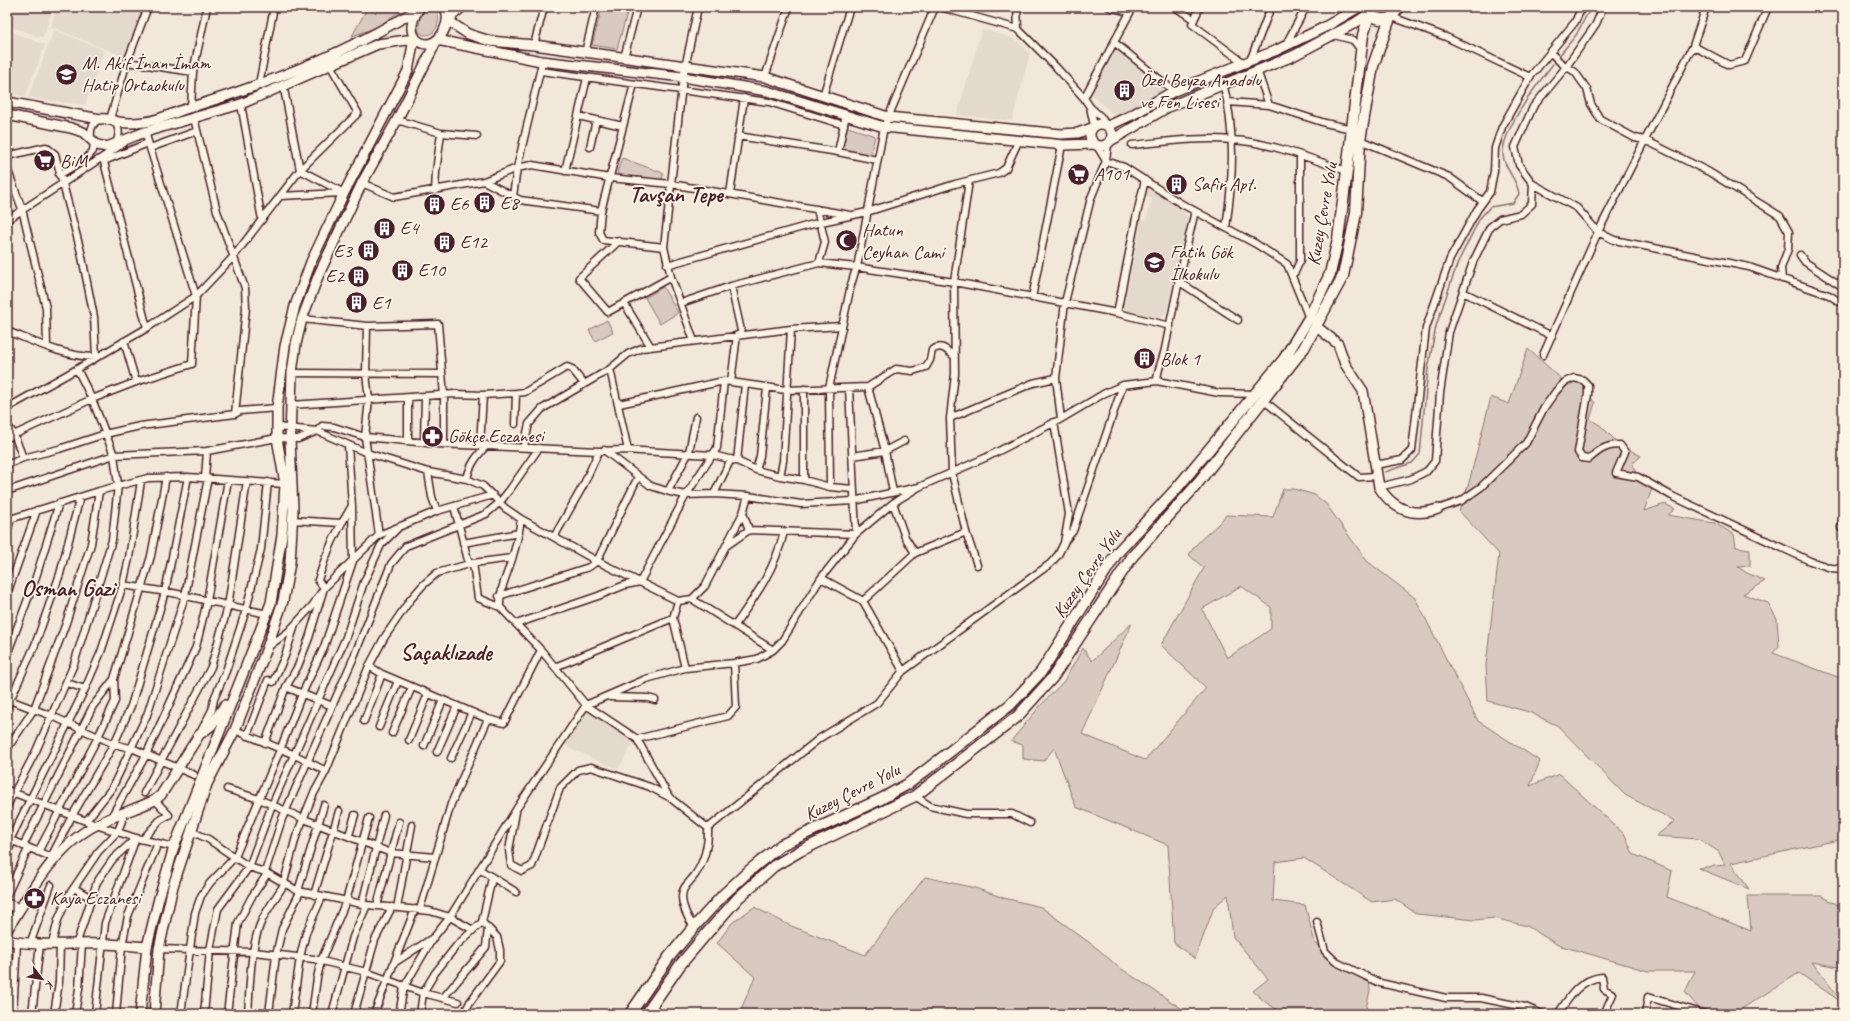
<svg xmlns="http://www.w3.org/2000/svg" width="1850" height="1021" font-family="Caveat,sans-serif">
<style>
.built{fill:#e4d9cd}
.green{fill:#d8cac0;stroke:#917476;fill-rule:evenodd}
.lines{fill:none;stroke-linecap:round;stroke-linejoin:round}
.stream{stroke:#8b6d6f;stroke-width:1.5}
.street-casing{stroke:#4a1f2b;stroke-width:9}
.secondary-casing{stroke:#4a1f2b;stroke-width:12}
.primary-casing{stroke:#4a1f2b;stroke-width:13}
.street{stroke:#fcf5e5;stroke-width:6}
.secondary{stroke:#fcf5e5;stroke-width:9}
.primary{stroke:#fcf5e5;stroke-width:10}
.labels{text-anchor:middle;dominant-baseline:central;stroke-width:3.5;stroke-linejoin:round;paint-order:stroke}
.poi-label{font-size:19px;fill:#4a1f2b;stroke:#fcf5e5;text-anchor:start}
.street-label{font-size:19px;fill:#4a1f2b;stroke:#fcf5e5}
.district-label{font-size:23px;font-weight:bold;fill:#4a1f2b;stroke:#fcf5e5}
</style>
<rect width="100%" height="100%" fill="#f1e8da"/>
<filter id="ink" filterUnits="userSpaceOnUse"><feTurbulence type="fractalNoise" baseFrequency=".025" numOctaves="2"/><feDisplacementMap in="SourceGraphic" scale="8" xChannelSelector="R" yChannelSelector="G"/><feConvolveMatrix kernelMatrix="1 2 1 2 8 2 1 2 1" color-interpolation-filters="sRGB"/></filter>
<g filter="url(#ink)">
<path class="built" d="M7 7H53L43 38 7 25Z
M57 7H144L125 57 51 27Z
M982 29 1013 38 1030 53 1012 121 957 115Z
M7 30 45 45 25 97 7 93Z
M54 30 104 50 85 105 28 98Z
M1113 51H1119L1161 84 1163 89V92L1126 115 1120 116 1113 114 1091 94Z
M1149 189 1182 208 1188 219 1166 313 1159 318 1123 312 1141 221 1146 220 1152 198 1146 196V192Z
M586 711 624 735 633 744 618 769 575 751 569 748 564 741Z"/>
<path class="green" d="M368 7H398L401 10 378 27 352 36Z
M602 7H629L617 49 592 45Z
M428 8H433L438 12C440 23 436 36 424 35L419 32C418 23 421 13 428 8Z
M845 126 875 136 870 156 840 150Z
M622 158 663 173 662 181 619 175 617 172Z
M663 287 678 313 660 324 645 298Z
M607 320 613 332 595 341 589 330Z
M1528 349 1565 382 1583 380 1588 394 1595 403 1590 419 1601 426 1620 445 1641 456 1632 464 1638 477 1653 486 1644 511 1665 504 1675 509 1668 515 1714 523 1734 534 1736 547 1750 549V566L1738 567 1747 573 1765 581 1743 594 1768 603 1777 619 1779 646 1773 653 1843 679V839L1731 863 1749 889 1698 868 1725 865 1719 852 1699 839 1656 836 1675 821 1625 795 1558 726 1529 712 1488 701 1486 665 1499 554 1459 511 1468 486 1491 397 1509 404Z
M1283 489H1294L1315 495 1326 504 1367 561 1415 598 1478 721 1540 761 1530 786 1559 774 1625 835 1633 854 1672 871 1667 897 1751 931 1748 896H1822L1843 908V968L1812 962 1843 1003 1799 973 1733 1014 1703 1013 1685 992 1695 971H1648L1558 945 1527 926 1494 918 1475 920 1417 914 1395 899 1372 902 1304 858 1275 862 1273 901 1305 905 1315 943 1369 979 1370 990 1365 1014H1284L1265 1002 1253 991 1268 979 1233 937 1228 895 1214 907 1195 959 1174 943 1168 845 1076 807 1054 748 1044 761 1023 759V745L1011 741 1040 706 1064 681 1083 648 1092 661 1132 623 1082 734 1145 760 1206 688 1161 645 1204 568 1189 555C1199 537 1215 530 1226 515L1273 517ZM1241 586 1271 607V629L1227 658 1202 609Z
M925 877 975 888 1004 898 1041 907 1098 949 1117 966 1190 1014H739L755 977 717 943 732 923 754 907 789 925 865 955Z"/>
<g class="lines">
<path class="stream" d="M1559 56 1576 35 1591 7
M1385 472 1412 463 1420 454 1428 369 1436 326 1458 262 1480 218 1490 207 1513 203 1519 194C1517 178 1504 169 1503 155 1501 131 1538 83 1553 64"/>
<defs>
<path id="street" d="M940 7 1018 29 1056 67 1084 98 1090 107
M1017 7 1018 29
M1109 7 1130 12
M1175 7 1193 19
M1200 7 1192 24 1244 63
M1392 17 1446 37 1530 77
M1334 35 1353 40 1361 50
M1114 42 1174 91
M534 45 544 7
M1285 46 1306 7
M1693 46 1729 65 1745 61 1768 7
M585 53 596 7
M1551 53 1561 63 1575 72 1587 89 1591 104 1600 119 1635 138 1645 140 1709 172 1780 216 1789 232 1788 249 1781 268 1782 279
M624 58 637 7
M1250 61 1271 7
M127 62 193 72
M1257 70 1269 105
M541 71 769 102 844 125
M765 77 789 7
M1223 83C1236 131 1233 179 1226 228
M259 84 274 7
M283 84 300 170 344 193
M634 84 601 211 599 232 603 240 664 247
M823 96 850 7
M1084 98 1133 7
M1228 102 1269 105 1325 123 1352 129
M241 104 262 220
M191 107 193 72 207 7
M578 116 623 126
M194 118 217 211 245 288 246 308 235 414 240 411 277 408
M110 119 127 62 148 7
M397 120 441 133 477 136
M114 121C120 128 120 135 116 143
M1094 126 1090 107 1101 117 1106 125
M738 136 838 152 877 160
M91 138C90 129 92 123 100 119
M1360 140 1449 177 1482 201
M1132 145C1165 142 1199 137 1232 140 1270 142 1311 159 1347 171
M1097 146 1106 161 1124 167 1180 203 1256 244 1287 264 1309 318
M590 147 596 120
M150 148 197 131
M838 152 846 115
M7 156 46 147 55 154 81 252 94 317 96 357C65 357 35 342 7 331
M103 158 147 328
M104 161 148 143
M7 168 22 209 46 308 47 347
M565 171 587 78
M59 175 86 159 93 151 94 142
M484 181 520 200 601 211
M969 181 954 282 955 374 950 418 952 473 966 532 977 565
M362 183 394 197 484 181 517 168 532 165 610 178 671 184 850 215
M1533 184 1577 208 1598 232 1614 240 1749 267 1829 295 1843 304
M435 191 436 172 441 133
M730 194 744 98
M280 196 342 193
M513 196 517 168 541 67
M817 209 825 242 819 263
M7 220 124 143
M619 241 579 278 608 312 671 277
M1800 255 1805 262 1843 287
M667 265 817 223 867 212 955 184 999 173 1006 168 1019 140
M1292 275 1295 272 1300 261V156
M1178 281 1238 320
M731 286 742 335
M1463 292 1552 336
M1032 298 1062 145
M624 303 651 347
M681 303 731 286 819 263 856 267 954 282 1117 313 1170 326
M1117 313 1136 218 1145 180
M302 319 367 326 438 324 444 396V444
M367 326 366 374 369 399 365 437 379 535
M124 341 136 382
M694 341 671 277 664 247 683 77 698 7
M1543 355 1598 232 1693 46 1706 7
M610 369 628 450
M292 373 441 374
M1157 381C1157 370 1163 359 1165 349 1174 302 1184 257 1195 211
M731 382 737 335
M868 387 885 451 893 492
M849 388 856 534
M804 389V480
M1263 400 1359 477 1376 476
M619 404 724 381 786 390 868 387 896 369 913 371 926 367 930 360 932 350C943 344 945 349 954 356
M291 405 455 394 483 395 516 393 525 392 567 367 572 369 584 384
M7 408 77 369 147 328 196 296 234 256 300 170 358 113 330 65
M950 418 1033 383 1056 378
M1061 419 1056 378 1065 302 1091 198 1106 161 1108 144
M515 424 516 393
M7 425 14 434 23 458
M277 427 317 431 367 453 428 472 467 479 483 486 505 508 521 519 597 561 678 601 692 599 773 650
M7 438 92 399 136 382 192 364 196 296 145 132
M408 441V398
M424 442 425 397
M480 445 483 395
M524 446 529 424 542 409 610 369 628 354 642 348 791 329 842 326
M604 450 651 486 670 492 686 495 714 494 748 496 801 504 853 501 919 487 987 457 1061 419 1105 393 1123 385 1157 381 1219 393 1255 394
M852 456 885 451 904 441
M737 461 745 384
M7 465 23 458 59 449 105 434 140 426 235 414
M1375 465 1402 460 1412 450 1426 328 1450 259 1477 210 1490 192 1494 171 1495 148 1502 127 1530 77 1575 22 1582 7
M756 470 760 456 767 388
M428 472 432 497 437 511
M780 476 783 461 791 329
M205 478 207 451
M467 479C470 464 477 456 487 445
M830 487 829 388 851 285 858 262 884 127 935 7
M1379 487 1411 479 1427 471 1435 461 1440 393 1449 332 1473 262 1490 227 1500 219 1521 214 1532 204 1533 184 1519 165 1515 147 1533 107 1566 67 1596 24 1603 7
M7 491 114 455 207 451 277 438 298 439 317 431 322 426 334 427 365 437 438 444 599 451 623 450 713 455 737 461 756 470 780 476 804 480 830 487 853 489
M668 491 689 452 696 417
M714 494 731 459
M893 503 905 537 915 553
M454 506 469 564
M1438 509 1461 501 1481 487 1526 443 1544 408 1556 391 1565 382 1574 378 1583 380 1588 385V394L1578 452 1582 458 1589 459C1599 450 1606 445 1620 445L1625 452 1616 473 1638 477 1672 496 1810 561 1831 568 1843 569
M743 513 749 530 856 534
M521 519C519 532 516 546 512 559 507 575 499 590 500 607L541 650 586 705 637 739 669 797 708 828C709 844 704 862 695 875 692 879 688 883 685 887 677 898 687 917 694 927
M7 520 99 491 148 478 188 477 285 484
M292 520 341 523
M1841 528 1843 517
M7 531 11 519
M554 537 583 486 599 451
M1065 541 1073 531 1123 385
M463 543 519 533
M726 546 749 530
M473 563 478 598 500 607
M123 585 173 593 267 614
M7 594 37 510
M499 596 589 567 597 561 638 477
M692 599 705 586 743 513 748 496
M678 601 673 618 685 668
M863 601 915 553 966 532
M516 624 598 596 625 585 640 582 686 495 717 448 724 381
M735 625C757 594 775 569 784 532
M267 648 289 631 313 605 324 588 379 535 437 511 493 495
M7 655 35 580 59 503
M369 666 382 674 488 719
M555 667 673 618
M903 671 1050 564 1058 555 1064 543 1069 514 1054 422
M273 682 285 656 294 628
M67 683 85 689
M286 687 332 706
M610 697 648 698 655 700
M7 699 52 716 114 744 134 749 194 775
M7 707 35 645 60 574 80 497
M364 721 382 674
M379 727 398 681
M235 730 295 755 326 771
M200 733 212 710 214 699 226 671 246 610 261 549 268 482
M392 733 412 687
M247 736 268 680
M637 739 728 716 736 707 734 663
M409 740 428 694
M265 743 286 687 298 666 309 638 324 588 318 580C326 553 337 529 352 506
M424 746 443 700
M7 749 34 709 66 623 91 544 99 491
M437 752 457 706
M451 758 472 712
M227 789 259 799 304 819 391 853 435 857
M7 790 96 825 136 838 174 847
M144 793 211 667 228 606 247 481
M915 796 930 806 966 814H1012L1030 823
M7 806 36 751 74 664 112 540 118 485 114 455 92 399 77 369
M516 812 509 850 511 865 522 871 532 866 560 788 578 770 591 767 650 787 669 797
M110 819 146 755 196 647 207 601 228 480
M86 821 112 788 147 715 185 596 208 478
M708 828 820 738 877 703 903 671 863 601 821 578
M191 831 208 839 249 867 265 872 298 891 367 905 430 911 450 917 473 930
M349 835 355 815
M8 839 51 857V861
M143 839 160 820 169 815 155 800
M10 840 85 689 101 652 123 585 129 558 141 481
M23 846 93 706 114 679 151 556 166 477
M38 852 98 737 115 701 114 679
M7 854 12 842
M51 857 72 816 114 744 131 706 165 592 188 477
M479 869 516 892
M265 872 282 819 353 659 391 564 406 546 486 514 500 502 511 488 539 448
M284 882 296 837 313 795 326 771 369 666 384 638 410 600 423 585 437 573 473 563 512 558
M74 888 91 898
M298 891 324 805
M7 895 28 849
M314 895 339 811
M362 904 384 815
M377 906 399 822
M397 908 412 825
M420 909 451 804 488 719 504 723 541 650
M1317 922 1325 951 1336 962 1380 983 1446 998H1481L1500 1002 1525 1007 1542 1014
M30 944 51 885
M52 944 58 920 69 895 98 852 118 831 125 813
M76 945 97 882 113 859 135 839
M159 949 254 952 314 959 366 972 423 993 458 1002
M394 963 434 937 450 917 517 808 586 705 646 679 685 668 734 663 757 659 773 650 782 641 821 578 856 534 893 503 919 487
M443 998 486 947 488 928
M13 1014 17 943
M32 1014 40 944
M54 1014 59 982 60 945
M75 1014 79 989 82 944
M95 1014 105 923 136 838
M116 1014 122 946 128 916 158 843
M181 1014 195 913 201 896 210 883 235 857 280 750 302 694 324 647 353 561 352 506 348 445
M204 1014 210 950 218 909 249 867 272 805 346 637 364 582 381 545 399 527
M227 1014 238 923 251 898 267 874
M248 1014C250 985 250 946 262 920 269 907 277 895 285 883
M269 1014 276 955 282 929 300 892
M292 1014 300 957 306 933 322 897
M312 1014 317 978 321 961 346 901 369 818
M332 1014 353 937 367 905
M354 1014 375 940 392 907
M374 1014 415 909
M399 1014 404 987 433 938
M420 1014 423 993 435 973 457 945 482 922 492 878
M464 1014 470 1002 500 961V950L497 937 482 922
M1558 1014C1569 997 1580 979 1602 977L1604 989 1613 994 1604 1014
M1645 1014 1648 997 1705 1014"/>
<path id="secondary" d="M462 7 447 20 468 34 490 41 534 45 765 77 888 117 1061 134 1078 133 1092 128
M418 10C398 40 433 59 445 28 448 21 448 14 445 7
M7 102 100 119C106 118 109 120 115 121 124 124 136 123 145 122 161 120 177 111 192 107 267 84 350 51 418 9L419 7
M7 115 71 128 83 132 97 145 107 147 145 132 241 104 378 44 414 39 408 71 344 193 311 262 295 306 285 346 277 408V438L285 484 282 535 271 603 174 847 159 898 147 947 140 1014
M1090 135a11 11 0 1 1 22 0a11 11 0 1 1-22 0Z
M1108 126 1132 115 1174 91 1277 50 1325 27 1359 7
M1110 141 1168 107 1293 56 1355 23 1370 13
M1317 327 1338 344 1345 364 1363 391 1379 487C1393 509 1412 518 1438 509
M7 904 20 909
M7 930C30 893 55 846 96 825 115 815 136 809 155 800L161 795 199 735 211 726 225 705
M7 940C38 947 70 943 102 944 117 944 132 946 147 947
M154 1014 159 949 173 886 207 784 235 730 267 648 283 601 290 563 293 510 290 439 292 373 296 344 302 319 319 274 362 183 397 120 437 40 541 61 683 77 767 91 884 127 1064 145 1094 144"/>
<path id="primary" d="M1367 7C1371 18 1381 22 1392 17L1399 7
M630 1014 669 957 694 927 723 895 750 870 781 845 881 799 908 784 1010 705 1041 672 1117 553 1177 488 1284 359 1309 318 1330 274 1338 239 1347 171 1363 35 1370 13
M646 1014 680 965 708 932 738 898 774 866 800 851 915 796 1017 717 1053 677 1132 557 1193 489 1304 348 1343 276 1356 213 1360 140 1373 66 1390 18"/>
</defs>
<use href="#street" class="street-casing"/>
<use href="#secondary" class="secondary-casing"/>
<use href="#primary" class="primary-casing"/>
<use href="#street" class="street"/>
<use href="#secondary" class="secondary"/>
<use href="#primary" class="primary"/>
</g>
</g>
<defs>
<symbol id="school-disc" viewBox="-11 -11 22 22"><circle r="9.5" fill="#4a1f2b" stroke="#fcf5e5"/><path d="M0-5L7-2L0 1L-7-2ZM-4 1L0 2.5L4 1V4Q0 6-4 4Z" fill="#fff"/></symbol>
<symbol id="building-disc" viewBox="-11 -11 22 22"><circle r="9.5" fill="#4a1f2b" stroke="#fcf5e5"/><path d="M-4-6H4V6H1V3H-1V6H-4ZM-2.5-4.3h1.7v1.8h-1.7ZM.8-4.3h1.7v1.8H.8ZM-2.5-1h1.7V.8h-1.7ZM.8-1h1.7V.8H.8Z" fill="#fff"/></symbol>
<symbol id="supermarket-disc" viewBox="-11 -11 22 22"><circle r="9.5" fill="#4a1f2b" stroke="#fcf5e5"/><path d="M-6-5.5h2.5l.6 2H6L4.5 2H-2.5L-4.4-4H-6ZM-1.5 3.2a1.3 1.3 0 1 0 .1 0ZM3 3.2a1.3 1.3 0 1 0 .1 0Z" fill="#fff"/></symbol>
<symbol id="mosque-disc" viewBox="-11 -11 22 22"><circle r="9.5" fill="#4a1f2b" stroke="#fcf5e5"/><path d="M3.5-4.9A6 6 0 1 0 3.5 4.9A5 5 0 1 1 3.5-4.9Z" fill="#fff"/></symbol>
<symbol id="pharmacy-disc" viewBox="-11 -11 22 22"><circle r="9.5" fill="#4a1f2b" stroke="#fcf5e5"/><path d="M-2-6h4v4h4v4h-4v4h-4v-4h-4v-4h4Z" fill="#fff"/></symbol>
</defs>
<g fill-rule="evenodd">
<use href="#school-disc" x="54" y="62" width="25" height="25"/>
<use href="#building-disc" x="1112" y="78" width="25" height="25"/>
<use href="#supermarket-disc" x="32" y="148" width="25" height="25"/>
<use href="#supermarket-disc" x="1066" y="162" width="25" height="25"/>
<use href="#building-disc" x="1164" y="172" width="25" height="25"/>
<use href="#building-disc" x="472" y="190" width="25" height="25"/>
<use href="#building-disc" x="422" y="192" width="25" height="25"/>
<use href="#building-disc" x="372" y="216" width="25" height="25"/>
<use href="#mosque-disc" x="834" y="228" width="25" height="25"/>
<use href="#building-disc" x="432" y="230" width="25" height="25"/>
<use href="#building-disc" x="356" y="238" width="25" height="25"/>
<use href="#school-disc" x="1142" y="250" width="25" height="25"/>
<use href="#building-disc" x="390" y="258" width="25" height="25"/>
<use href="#building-disc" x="346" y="264" width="25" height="25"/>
<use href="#building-disc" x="344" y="290" width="25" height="25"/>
<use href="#building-disc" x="1132" y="346" width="25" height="25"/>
<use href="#pharmacy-disc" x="420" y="424" width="25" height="25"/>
<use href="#pharmacy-disc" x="22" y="886" width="25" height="25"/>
</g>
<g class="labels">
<g class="poi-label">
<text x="82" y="63">M. Akif İnan İmam<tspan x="82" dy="22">Hatip Ortaokulu</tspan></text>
<text x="1140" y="80">Özel Beyza Anadolu<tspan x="1140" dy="22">ve Fen Lisesi</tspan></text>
<text x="60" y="161">BiM</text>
<text x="1094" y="174">A101</text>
<text x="1192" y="184">Safir Apt.</text>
<text x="500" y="203">E8</text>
<text x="450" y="204">E6</text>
<text x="400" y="228">E4</text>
<text x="862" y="230">Hatun<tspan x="862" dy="22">Ceyhan Cami</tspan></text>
<text x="460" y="242">E12</text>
<text x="352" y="251" text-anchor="end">E3</text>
<text x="1170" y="252">Fatih Gök<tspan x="1170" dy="22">İlkokulu</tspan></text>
<text x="418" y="270">E10</text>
<text x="344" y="276" text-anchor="end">E2</text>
<text x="372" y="303">E1</text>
<text x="1160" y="359">Blok 1</text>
<text x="448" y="436">Gökçe Eczanesi</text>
<text x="50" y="898">Kaya Eczanesi</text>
</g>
<g class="street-label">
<text transform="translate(1322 214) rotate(-80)">Kuzey Çevre Yolu</text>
<text transform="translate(1087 573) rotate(-55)">Kuzey Çevre Yolu</text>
<text transform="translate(852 792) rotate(-27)">Kuzey Çevre Yolu</text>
</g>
<g class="district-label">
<text x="676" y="194">Tavşan Tepe</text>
<text x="68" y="588">Osman Gazi</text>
<text x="446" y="652">Saçaklızade</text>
</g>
</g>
<rect width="1850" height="1021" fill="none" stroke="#fcf5e5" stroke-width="24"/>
<rect x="12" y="12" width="1826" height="997" fill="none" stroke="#4a1f2b" stroke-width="1.5" filter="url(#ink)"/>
<g transform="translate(42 979) rotate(121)" stroke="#fcf5e5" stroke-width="3" paint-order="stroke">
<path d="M0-3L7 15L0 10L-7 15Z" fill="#4a1f2b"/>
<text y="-6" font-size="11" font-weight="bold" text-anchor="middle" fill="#4a1f2b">K</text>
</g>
</svg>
